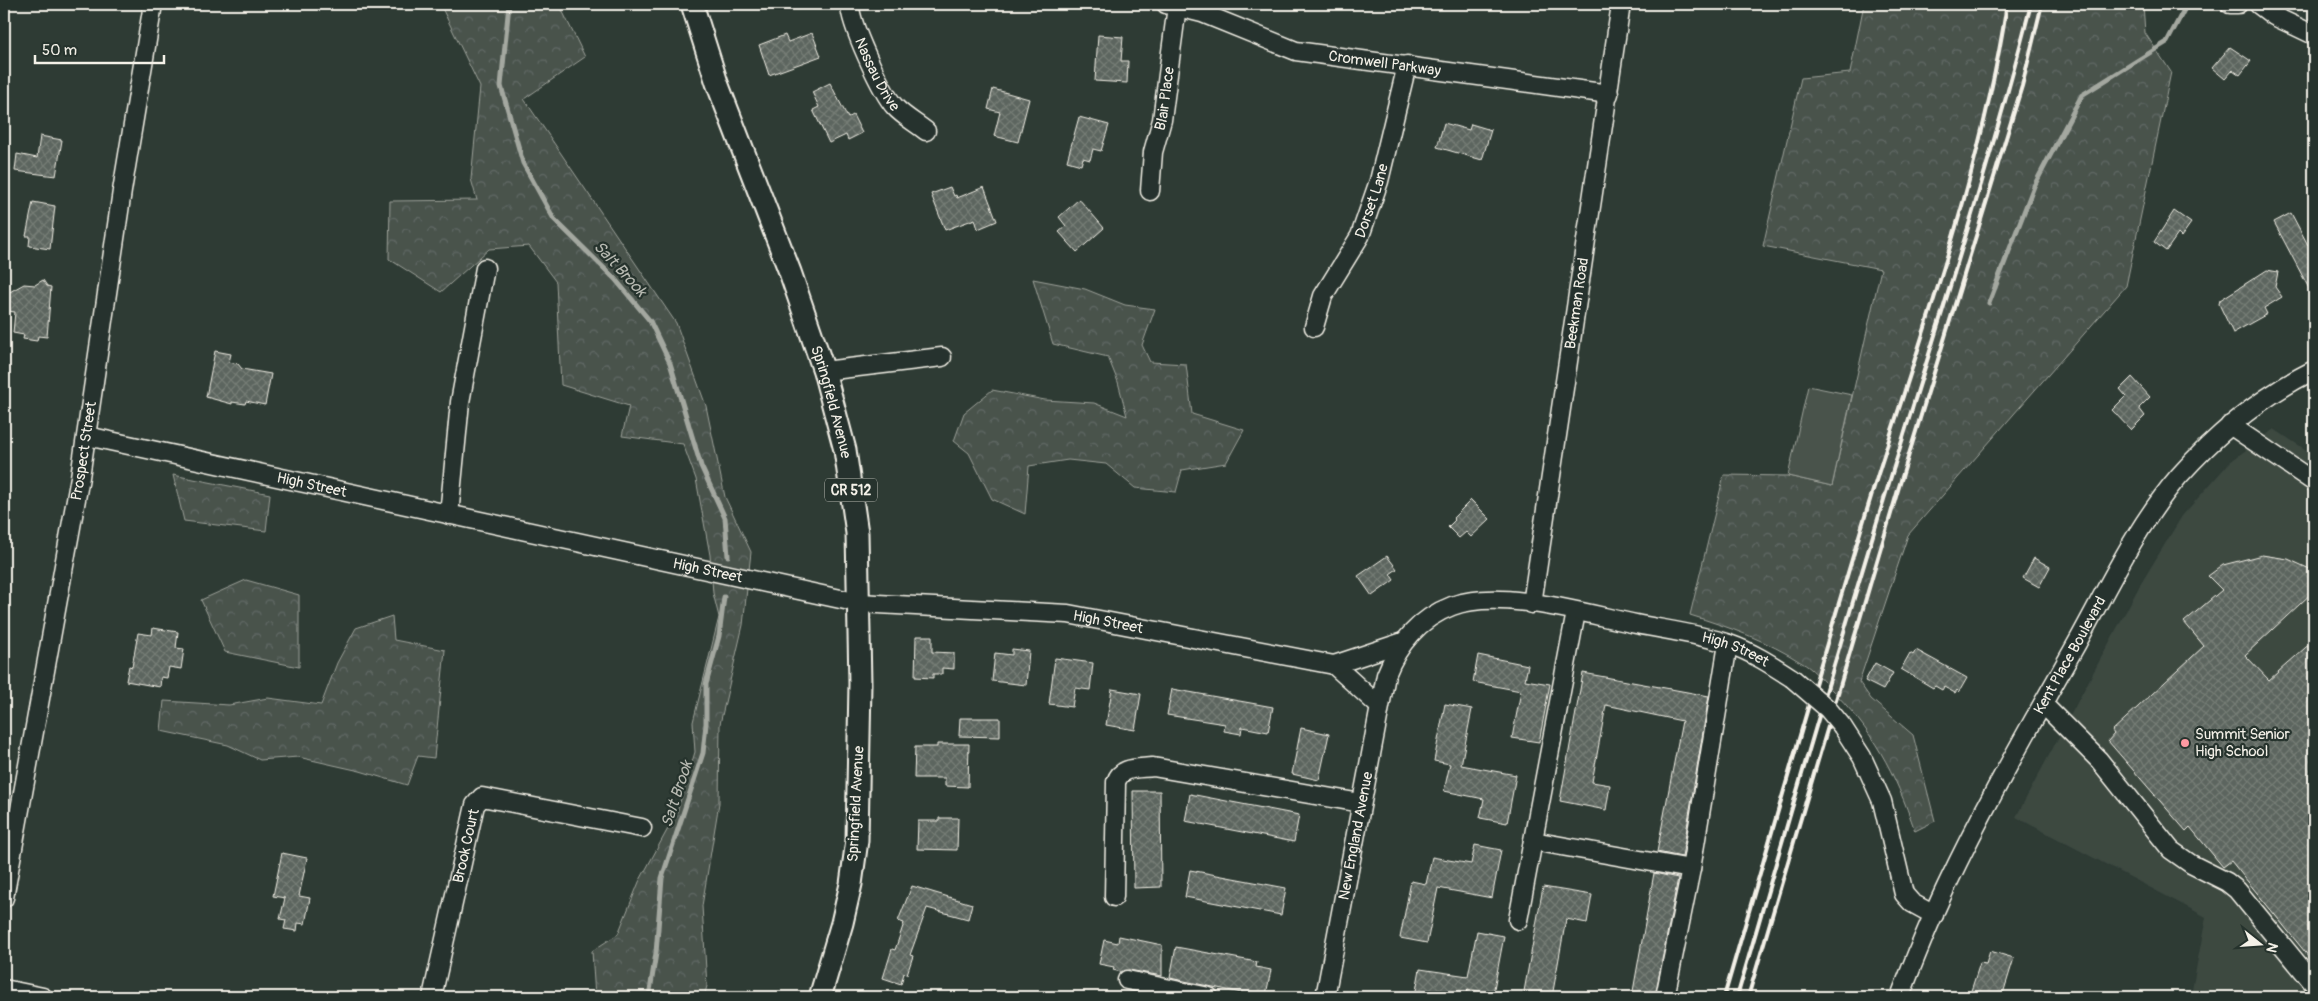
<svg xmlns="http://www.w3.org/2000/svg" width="2318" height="1001" font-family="Pangolin,sans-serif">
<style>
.built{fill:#3c4841}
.forest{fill:url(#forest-crowns);stroke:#9ea29a}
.pitch{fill:#48524c;stroke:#9ea29a}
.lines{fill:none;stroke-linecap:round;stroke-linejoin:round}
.stream{stroke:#a4a8a0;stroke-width:5}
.building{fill:url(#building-cross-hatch);stroke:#f4f1e8}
.minor-casing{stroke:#f4f1e8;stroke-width:21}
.major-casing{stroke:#f4f1e8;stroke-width:25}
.minor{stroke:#26332d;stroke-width:18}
.major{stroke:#26332d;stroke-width:21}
.rail{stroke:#f4f1e8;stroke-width:4}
.minor-bridge-casing{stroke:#f4f1e8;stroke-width:21;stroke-linecap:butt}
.minor-bridge{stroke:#26332d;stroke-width:18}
.poi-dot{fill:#ff9aa2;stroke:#26332d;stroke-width:2}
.labels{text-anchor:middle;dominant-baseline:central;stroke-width:4.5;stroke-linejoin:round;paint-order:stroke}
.shield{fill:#26332d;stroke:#b6b8b0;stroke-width:1}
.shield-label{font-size:14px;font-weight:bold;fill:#f4f1e8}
.street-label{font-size:15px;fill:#f4f1e8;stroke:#26332d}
.poi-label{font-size:15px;fill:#f4f1e8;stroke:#26332d;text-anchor:start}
.water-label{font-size:16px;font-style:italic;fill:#b8bab2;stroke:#26332d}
</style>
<defs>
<pattern id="forest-crowns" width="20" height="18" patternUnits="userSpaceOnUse" patternTransform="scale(1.25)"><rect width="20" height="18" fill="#48524c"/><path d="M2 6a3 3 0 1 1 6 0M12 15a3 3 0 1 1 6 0" fill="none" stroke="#636b66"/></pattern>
<pattern id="building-cross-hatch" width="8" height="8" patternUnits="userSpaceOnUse" patternTransform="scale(1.25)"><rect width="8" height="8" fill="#5c655e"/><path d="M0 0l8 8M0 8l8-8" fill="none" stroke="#747c75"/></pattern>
</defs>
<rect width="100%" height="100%" fill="#2e3b34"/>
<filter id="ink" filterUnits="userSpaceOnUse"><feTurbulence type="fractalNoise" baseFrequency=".02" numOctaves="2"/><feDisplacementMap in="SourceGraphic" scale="10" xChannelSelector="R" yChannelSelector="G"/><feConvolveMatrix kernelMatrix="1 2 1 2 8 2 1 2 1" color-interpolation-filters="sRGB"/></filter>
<g filter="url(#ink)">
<path class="built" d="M2274 429 2314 455V997H2209L2191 995 2206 917 2016 817 2140 585 2182 516 2230 462Z"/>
<path class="forest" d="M440 4H559L585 57 524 99 676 323 706 406 725 497 751 552 743 625 720 724 719 803 702 906 707 986 704 997H595L592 951 618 934 639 882 677 812 695 752 693 722 719 617 713 593 710 555 696 479 683 444 622 436 629 406 561 385 556 282 529 246 489 249 441 292 389 259 390 201 477 200 471 179 480 87Z
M1864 4H2143L2145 33 2171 72 2126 286 1908 535 1859 682 1871 699 1913 735 1935 821 1915 831C1895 772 1873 730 1828 686 1820 678 1812 668 1802 663 1768 641 1729 627 1690 615L1724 475 1788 476 1832 486 1881 269 1763 246 1801 78 1850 73Z
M1033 279 1085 289 1125 305 1155 309 1142 345 1150 362 1186 364 1192 414 1244 430 1226 463 1182 470 1176 492 1135 488 1106 464 1068 460 1029 466 1025 514 992 499 969 453 954 441 964 413 992 390 1045 400 1094 403 1127 416 1118 382 1108 357 1053 344Z
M173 475 270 494 266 531 184 521Z
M246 580 299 595V667L225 652 201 600Z
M392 616 394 640 445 650 434 758 418 756 407 785 360 771 298 757 260 760 228 745 161 731 164 701 229 705 268 698 321 705 337 663 356 628Z"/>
<path class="pitch" d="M1808 386 1852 395 1832 486 1788 476Z"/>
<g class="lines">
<path class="stream" d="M509 4 501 86 523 163 554 219 615 279 650 321 670 363 701 466 725 518 728 556
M1989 303 2034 186 2082 95 2167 42 2187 4
M649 997 656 953 662 878 703 753 706 724V684L719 636 724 597"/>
</g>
<path class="building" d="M812 33 821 56 769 75 759 45 785 35 788 42Z
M1098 35 1123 37 1121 61H1128L1127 83 1095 81Z
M2230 47 2251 61 2240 75 2233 70 2225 79 2212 68Z
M830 83 848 118 853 115 862 133 848 140 846 135 829 143 813 110 819 107 812 92Z
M993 89 1029 99 1018 142 994 136 1000 112 988 109Z
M1079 117 1109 125 1101 151 1093 149 1090 160 1083 158 1081 165 1067 161Z
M1444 123 1469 130 1471 124 1491 130 1482 160 1437 147Z
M40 136 62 140 56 176 15 171 17 154 37 158Z
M950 187 954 196 956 195 957 198 984 187 997 221 978 229 975 219 945 230 931 194Z
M1079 199 1104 228 1077 252 1059 232 1066 226 1059 217Z
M33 202 55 206 50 249 29 246 30 236H26Z
M2174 211 2191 223 2181 237 2178 234 2166 251 2154 242Z
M2291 213 2308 245 2314 242V298L2274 222Z
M2267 270 2278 272 2275 287 2282 297 2264 308 2267 314 2233 333 2219 304 2220 300Z
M43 280 47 286 51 287 47 337 38 336 37 341 23 339 24 335 13 333 15 312 7 311 4 305 6 294 24 284 35 285Z
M215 351 231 354 229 362 238 364 242 369 271 374 265 405 246 401 245 404 232 402V404L206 397Z
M2132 377 2150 397 2139 408 2145 416 2131 430 2112 410 2126 396 2120 389Z
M1471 500 1490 519 1471 537 1466 532 1459 538 1448 527 1455 520 1453 518Z
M2262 555 2288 559 2314 571V591L2245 655 2269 680 2314 640V963L2231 861 2223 867 2190 827 2186 831 2108 741 2114 734 2112 731 2204 646 2184 622 2222 590 2208 576 2223 565Z
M1387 556 1397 569 1390 574 1394 580 1372 596 1358 576Z
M2034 558 2050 567 2039 587 2023 578Z
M153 628 178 632 176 648 184 649 181 669 169 667 167 678 161 677 160 687 126 681 129 666 132 667 138 633 152 635Z
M916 636H932V652L954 653V669L942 668V674H933V678L915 677Z
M1012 649 1029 651 1026 685 992 681 995 653 1012 655Z
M1916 650 1967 678 1959 692 1957 690 1955 693 1944 687 1942 690 1935 686 1933 688 1901 669 1910 653 1913 655Z
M1478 655 1528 665 1525 680 1550 684 1539 742 1512 738 1521 691 1473 682Z
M1055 658 1093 663 1090 690 1075 688 1072 707 1049 704Z
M1875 663 1893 673 1883 690 1865 681Z
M1583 673 1709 696 1682 857 1657 852 1682 721 1606 705 1592 782 1610 785 1606 810 1560 801Z
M1112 689 1141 694 1135 730 1106 725Z
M1172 689 1273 707 1268 732 1242 727 1241 734 1224 731 1225 724 1167 715Z
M1445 704 1472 709 1461 765 1516 775 1507 823 1480 818 1484 799 1444 791 1450 764 1434 761Z
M960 718H1000V737L959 736Z
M1301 728 1329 734 1319 780 1292 774Z
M937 744H969L968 787 945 786V778H914L915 747H937Z
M1133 791H1160L1161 887 1134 888Z
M1190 794 1299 815 1294 842 1185 821Z
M939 818H958L957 850 917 849 918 821H939Z
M1475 845 1501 850 1492 898 1438 888 1427 943 1400 938 1411 881 1426 884 1432 857 1471 864Z
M282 853 307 858 299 896 310 898 305 924 298 923 297 931 284 929 286 920 280 919 285 898 273 896Z
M1190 870 1286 888 1281 915 1185 897Z
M1654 873 1678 878 1655 997H1632Z
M912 886 972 904 968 919 927 908 910 955 913 956 907 974 904 973 901 984 883 978 892 949 895 950 904 923 898 921Z
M1543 887 1592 895 1587 923 1566 919 1552 997H1523Z
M1477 931 1504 936 1493 994 1468 989 1467 997 1415 996 1420 969 1468 976Z
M1119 936 1162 945V976L1129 970 1121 972 1113 970 1114 967 1099 964 1104 940 1118 943Z
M1176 947 1257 962 1256 967 1271 970 1266 995 1251 992V995L1170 978Z
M1990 951 2014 958 2002 997H1969L1980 963 1986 964Z"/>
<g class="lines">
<defs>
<g id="minor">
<path id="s1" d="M850 4C849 22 882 93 895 107 903 116 916 123 926 131"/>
<path id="s2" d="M1166 4 1202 13 1296 51 1609 94"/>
<path d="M2230 4H2238"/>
<path d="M2258 4 2274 16 2314 35"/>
<path id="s3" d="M1150 191 1153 152 1162 120 1177 6"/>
<path id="s4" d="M1314 327 1323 296 1360 236 1379 181 1407 65"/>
<path d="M824 371 942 357"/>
<path d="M2230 425 2314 482"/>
<path id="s5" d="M87 436 859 603 1068 614 1334 665 1379 706"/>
<path d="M449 515 460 402 485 268"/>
<path id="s6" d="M1532 604 1621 4"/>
<path d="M1334 665 1403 642"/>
<path d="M2043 704 2099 760 2171 850 2191 864 2227 882 2237 890 2314 984"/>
<path d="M1842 726 1862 757 1882 801 1904 894 1912 903 1934 915"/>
<path d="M1533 841 1691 869"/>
<path d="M1114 897 1116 782C1121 766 1139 769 1153 767L1361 803"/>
<path id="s7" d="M4 898 80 477 122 191 153 4"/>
<path d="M1518 920 1576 612"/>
<path d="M1127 980 1209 997"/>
<path d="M4 989 43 997"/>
<path id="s8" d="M432 997 475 805 482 797 642 828"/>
<path id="s9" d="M1325 997 1386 675C1398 644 1420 618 1452 606 1500 588 1586 614 1636 624 1666 630 1699 634 1729 644 1752 652 1772 665 1792 678"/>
<path d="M1665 997 1691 869 1728 644"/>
<path id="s10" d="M1900 997C1914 960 1929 923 1946 887 1985 804 2032 723 2077 643 2108 587 2137 525 2179 476 2218 432 2262 396 2314 370"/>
</g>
<g id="major">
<path id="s11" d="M692 4 717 83 790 272 824 371 845 450 857 533 860 684 857 840 851 884 842 923 820 997"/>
</g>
</defs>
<use href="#minor" class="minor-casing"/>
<use href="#major" class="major-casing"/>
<use href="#minor" class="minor"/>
<use href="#major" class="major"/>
<path class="rail" d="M1724 997C1775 823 1824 648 1878 474 1927 319 1983 164 2007 4
M1737 997C1787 826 1836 654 1889 483 1938 324 1990 165 2031 4
M1748 997 1898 490 2022 86 2042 4"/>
<defs>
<path id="minor-bridge" d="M1792 678 1828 709 1842 726"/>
</defs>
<use href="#minor-bridge" class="minor-bridge-casing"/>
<use href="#minor-bridge" class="minor-bridge"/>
</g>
</g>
<circle class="poi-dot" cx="2185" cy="743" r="5"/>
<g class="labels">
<rect class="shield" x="825" y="478.5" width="52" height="23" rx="4"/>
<g class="shield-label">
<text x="851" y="490">CR 512</text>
</g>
<g class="street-label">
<text stroke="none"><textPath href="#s2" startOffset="228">Cromwell Parkway</textPath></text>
<text stroke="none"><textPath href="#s1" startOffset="76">Nassau Drive</textPath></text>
<text stroke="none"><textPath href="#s3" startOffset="94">Blair Place</textPath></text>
<text stroke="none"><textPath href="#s4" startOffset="140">Dorset Lane</textPath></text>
<text stroke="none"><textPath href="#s6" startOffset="304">Beekman Road</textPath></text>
<text stroke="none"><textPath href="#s11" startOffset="422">Springfield Avenue</textPath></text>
<text stroke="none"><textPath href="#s7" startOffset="454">Prospect Street</textPath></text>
<text stroke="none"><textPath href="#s5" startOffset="230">High Street</textPath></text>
<text stroke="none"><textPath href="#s5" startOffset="635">High Street</textPath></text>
<text stroke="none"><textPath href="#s5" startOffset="1040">High Street</textPath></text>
<text stroke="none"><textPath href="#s9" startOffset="716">High Street</textPath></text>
<text stroke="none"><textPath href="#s10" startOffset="382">Kent Place Boulevard</textPath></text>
<text transform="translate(856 804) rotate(-87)">Springfield Avenue</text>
<text stroke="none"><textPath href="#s9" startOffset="164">New England Avenue</textPath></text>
<text stroke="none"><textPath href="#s8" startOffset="155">Brook Court</textPath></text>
</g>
<g class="poi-label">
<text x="2195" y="734">Summit Senior<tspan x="2195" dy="17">High School</tspan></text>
</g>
<g class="water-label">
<text transform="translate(620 269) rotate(47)">Salt Brook</text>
<text transform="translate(677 794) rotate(-72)">Salt Brook</text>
</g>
</g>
<rect width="2318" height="1001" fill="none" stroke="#26332d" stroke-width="20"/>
<rect x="10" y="10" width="2298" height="981" fill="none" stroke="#f4f1e8" stroke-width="2" filter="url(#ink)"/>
<g transform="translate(2260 944) rotate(107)" stroke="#26332d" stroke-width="4" paint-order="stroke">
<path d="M0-4L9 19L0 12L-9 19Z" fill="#f4f1e8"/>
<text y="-8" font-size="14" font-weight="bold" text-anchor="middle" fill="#f4f1e8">N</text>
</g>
<path d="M35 55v8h129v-8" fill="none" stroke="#f4f1e8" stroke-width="2.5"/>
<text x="42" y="55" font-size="15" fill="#f4f1e8" stroke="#26332d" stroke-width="4" paint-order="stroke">50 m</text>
</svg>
